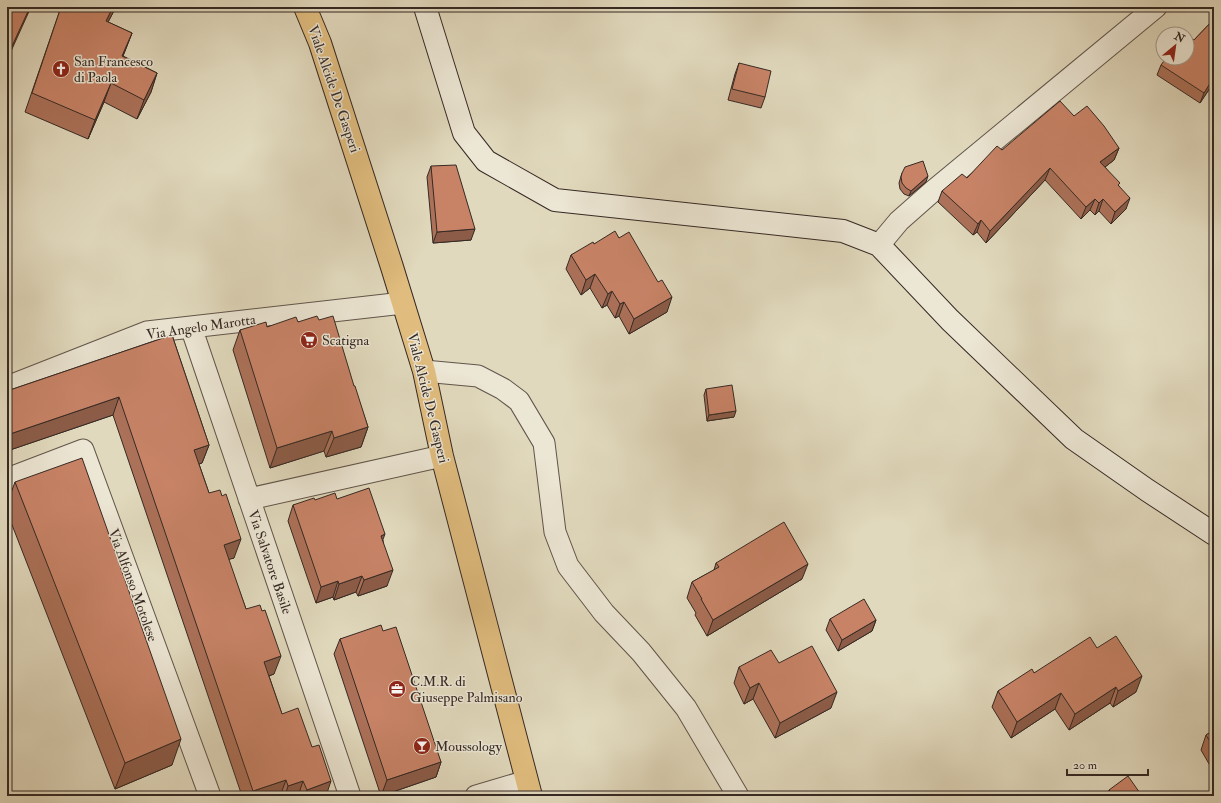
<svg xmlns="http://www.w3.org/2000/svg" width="1221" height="803" font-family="'IM FELL Double Pica',serif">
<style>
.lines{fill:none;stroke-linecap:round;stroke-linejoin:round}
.street-casing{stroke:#60554a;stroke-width:23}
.secondary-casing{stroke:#352924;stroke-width:24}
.primary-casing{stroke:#352924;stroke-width:24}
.street{stroke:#ece6d4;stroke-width:21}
.secondary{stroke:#ece6d4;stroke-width:22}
.primary{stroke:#e0bc7e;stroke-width:22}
.wall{fill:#ac7159;stroke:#352924}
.shaded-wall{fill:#8c5c48;stroke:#352924}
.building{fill:#c88367;stroke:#352924}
.labels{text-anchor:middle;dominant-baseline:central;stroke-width:3;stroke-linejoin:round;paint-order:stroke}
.poi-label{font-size:14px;fill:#352924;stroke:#ece6d4;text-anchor:start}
.street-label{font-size:14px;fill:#352924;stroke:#ece6d4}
</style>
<rect width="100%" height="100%" fill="#e1d9bd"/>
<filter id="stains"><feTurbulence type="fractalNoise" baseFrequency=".005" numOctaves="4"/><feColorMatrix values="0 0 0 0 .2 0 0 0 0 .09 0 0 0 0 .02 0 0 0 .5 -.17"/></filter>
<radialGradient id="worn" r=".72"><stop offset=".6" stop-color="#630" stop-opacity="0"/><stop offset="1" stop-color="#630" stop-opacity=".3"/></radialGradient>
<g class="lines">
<defs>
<path id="street" d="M879 245 899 221 933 191 1156 7
M191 327 350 796
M424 371 478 376 503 389 519 401 544 443 555 532 568 566 604 613 641 652 686 708 738 796
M7 387 147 332 403 303
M7 479 83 450 210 796
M249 499 442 456
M476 796 527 781"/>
<path id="secondary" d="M425 7 464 133 486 161 555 200 843 231 879 245 950 320 1074 439 1147 490 1214 534"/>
<path id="primary" d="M305 7 320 43 392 267 424 371 442 456 531 796"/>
</defs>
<use href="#street" class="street-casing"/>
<use href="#secondary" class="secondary-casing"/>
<use href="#primary" class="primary-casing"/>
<use href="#street" class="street"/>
<use href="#secondary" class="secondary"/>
<use href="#primary" class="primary"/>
</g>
<path class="wall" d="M61 7H116L108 22 132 33 123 56 157 73 151 92 137 119 104 102 88 139 25 112Z
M1214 19V82L1200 103 1157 75 1161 65 1194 40Z
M739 63 765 97 761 108 728 100 735 74Z
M1074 116 1119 148 1114 160 1105 167 1119 186 1126 209 1111 224 1099 211 1095 215 1090 210 1081 219 1045 180 986 243 977 232 973 235 938 202 942 191 967 178 1002 150Z
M431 166 471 240 433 243 427 177Z
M902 173 926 182 909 196 904 194 900 189 899 183Z
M619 238 667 312 629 334 619 316 615 318 607 305 602 308 590 288 581 295 566 269 571 255 594 244Z
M319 320 354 386 368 427 361 447 326 457 324 451 270 468 233 350 240 330 298 322Z
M172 335 209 445 202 463 199 464 209 493 234 558 228 559 246 609 274 674 269 676 282 714 326 796H242L113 415 7 451V391Z
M706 389 734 417 707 421 704 395Z
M1214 415V430L1210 426Z
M15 482 172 765 115 789 7 512V504Z
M337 499 383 540 387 586 358 596 356 592 334 600 333 597 316 603 288 521 293 505Z
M716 563 802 579 707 636 695 615 696 613 687 598 692 582 714 570Z
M830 619 876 620 872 631 838 651 826 630Z
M383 631 441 762 436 777 381 796 334 654 340 639Z
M1097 648 1136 692 1113 707 1110 703 1069 730 1055 709 1011 738 992 707 998 691 1034 673Z
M779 663 831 708 775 738 753 699 744 704 734 683 739 667Z
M1214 730V768L1212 769 1201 750 1206 735Z
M1109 790 1142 796H1108L1107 795Z"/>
<path class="shaded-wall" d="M30 7H31L7 60V57Z
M113 7H116L99 39 106 21Z
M132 33 125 51 115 74 122 56Z
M157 73 151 92 137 119 144 100Z
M1214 77V82L1200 103 1204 93Z
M111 83 104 102 88 139 95 120Z
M1119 148 1114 160 1096 174 1100 162Z
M1050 168 1045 180 986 243 990 231Z
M928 176 926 182 909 196 911 191Z
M1130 198 1126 209 1111 224 1115 212Z
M1095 199 1090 210 1081 219 1086 207Z
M1103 199 1099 211 1095 215 1099 203Z
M981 220 977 232 973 235 978 224Z
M475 229 471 240 433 243 437 232Z
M595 274 590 288 581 295 586 280Z
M612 291 607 305 602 308 608 294Z
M672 297 667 312 629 334 634 319Z
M624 302 619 316 615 318 620 304Z
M119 397 113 415 7 451V435Z
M736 411 734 417 707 421 709 415Z
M368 427 361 447 326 457 334 438Z
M332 431 324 451 270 468 277 448Z
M209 445 202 463 188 468 194 450Z
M385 534 379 550 381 536Z
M241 539 234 558 217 563 224 545Z
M808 564 802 579 707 636 713 620Z
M393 570 387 586 358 596 364 580Z
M362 576 356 592 334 600 339 584Z
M338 581 333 597 316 603 321 587Z
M876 620 872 631 838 651 842 640Z
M281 656 274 674 257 680 264 662Z
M1142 676 1136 692 1113 707 1118 691Z
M759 683 753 699 744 704 750 688Z
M1116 687 1110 703 1069 730 1075 714Z
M837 692 831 708 775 738 780 723Z
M1061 693 1055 709 1011 738 1017 722Z
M181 739 172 765 115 789 125 763Z
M441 762 436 777 381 796 387 780Z
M286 780 280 796H251L253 791Z
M303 781 298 796H285L288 786Z
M331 781 326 796H304L307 790Z"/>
<path class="building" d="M7 7H30L7 57Z
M61 7H113L106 21 132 33 122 56 157 73 144 100 111 83 95 120 32 93Z
M1214 19V77L1204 93 1161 65 1166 58H1187V36L1194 40Z
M739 63 771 71 765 97 732 89Z
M1060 101 1074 116 1087 106 1104 126 1119 148 1100 162 1120 183 1118 185 1130 198 1115 212 1103 199 1099 203 1095 199 1086 207 1050 168 990 231 981 220 978 224 942 191 962 174 967 178 997 146 1002 150Z
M923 161 928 176 911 191 906 188 902 183 901 177 902 173 905 167Z
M456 165 475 229 437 232 431 166Z
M615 231 619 238 629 232 658 282 662 280 672 297 634 319 624 302 620 304 612 291 608 294 595 274 586 280 571 255 593 242 594 244Z
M317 316 319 320 333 316 354 386H355L368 427 334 438 332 431 277 448 240 330 266 322 267 327 296 317 298 322Z
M172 335 209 445 194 450 209 493 220 490 222 496 226 494 241 539 224 545 246 609 260 605 262 611 265 610 281 656 264 662 282 714 298 708 312 747 319 745 331 781 307 790 303 781 288 786 286 780 253 791 119 397 7 435V391Z
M732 385 736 411 709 415 706 389Z
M82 458 181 739 125 763 15 482Z
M369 488 385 534 381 536 393 570 364 580 362 576 339 584 338 581 321 587 293 505 314 498 315 500 335 493 337 499Z
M784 522 808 564 713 620 701 599H702L692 582 719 567 716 563Z
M864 599 876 620 842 640 830 619Z
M381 625 383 631 396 627 441 762 387 780 340 639Z
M1116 636 1142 676 1118 691 1116 687 1075 714 1061 693 1017 722 998 691 1032 669 1034 673 1090 637 1097 648Z
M812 646 837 692 780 723 759 683 750 688 739 667 771 650 779 663Z
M1214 730V748L1206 735Z
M1128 776 1142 796H1114L1109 790Z"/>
<defs>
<symbol id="church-disc" viewBox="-11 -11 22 22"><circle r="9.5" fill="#8f2418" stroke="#ece6d4"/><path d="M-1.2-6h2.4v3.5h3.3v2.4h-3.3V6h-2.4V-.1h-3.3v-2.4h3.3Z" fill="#fff"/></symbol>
<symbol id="supermarket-disc" viewBox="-11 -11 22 22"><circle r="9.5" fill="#8f2418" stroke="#ece6d4"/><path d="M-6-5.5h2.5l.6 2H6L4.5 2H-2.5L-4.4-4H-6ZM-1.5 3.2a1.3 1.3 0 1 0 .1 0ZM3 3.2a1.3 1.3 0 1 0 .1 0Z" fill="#fff"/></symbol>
<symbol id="office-disc" viewBox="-11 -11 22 22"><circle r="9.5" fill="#8f2418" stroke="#ece6d4"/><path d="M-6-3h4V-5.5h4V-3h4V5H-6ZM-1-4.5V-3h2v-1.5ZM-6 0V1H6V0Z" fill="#fff"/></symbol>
<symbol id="bar-disc" viewBox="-11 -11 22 22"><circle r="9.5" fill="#8f2418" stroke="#ece6d4"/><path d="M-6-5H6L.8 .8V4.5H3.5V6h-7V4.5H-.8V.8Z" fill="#fff"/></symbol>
</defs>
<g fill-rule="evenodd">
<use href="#church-disc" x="51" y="59" width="20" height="20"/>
<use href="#supermarket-disc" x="299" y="330" width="20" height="20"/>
<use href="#office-disc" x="387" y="679" width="20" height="20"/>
<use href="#bar-disc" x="412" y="736" width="20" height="20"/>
</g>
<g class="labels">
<g class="poi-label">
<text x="74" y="61">San Francesco<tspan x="74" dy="16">di Paola</tspan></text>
<text x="322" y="340">Scatigna</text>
<text x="410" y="681">C.M.R. di<tspan x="410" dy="16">Giuseppe Palmisano</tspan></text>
<text x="435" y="746">Moussology</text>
</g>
<g class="street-label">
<text transform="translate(334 89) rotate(71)">Viale Alcide De Gasperi</text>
<text transform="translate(201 327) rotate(-8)">Via Angelo Marotta</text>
<text transform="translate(428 398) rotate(76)">Viale Alcide De Gasperi</text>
<text transform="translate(270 562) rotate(71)">Via Salvatore Basile</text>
<text transform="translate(133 585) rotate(70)">Via Alfonso Motolese</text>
</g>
</g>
<rect width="1221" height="803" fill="none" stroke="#e1d9bd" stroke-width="24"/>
<rect x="8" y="8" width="1205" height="787" fill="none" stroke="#352924" stroke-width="2"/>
<rect x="12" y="12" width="1197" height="779" fill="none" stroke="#352924"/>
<g transform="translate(1175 46) rotate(29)"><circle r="19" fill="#ece6d4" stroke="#a39a8e"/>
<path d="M0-3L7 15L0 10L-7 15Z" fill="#8f2418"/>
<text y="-6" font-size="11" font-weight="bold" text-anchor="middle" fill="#352924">N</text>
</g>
<path d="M1067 769v6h81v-6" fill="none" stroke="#352924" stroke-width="2"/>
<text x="1073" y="769" font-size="12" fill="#352924" stroke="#ece6d4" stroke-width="3" paint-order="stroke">20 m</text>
<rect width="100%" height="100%" filter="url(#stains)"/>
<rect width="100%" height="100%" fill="url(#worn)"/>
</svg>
